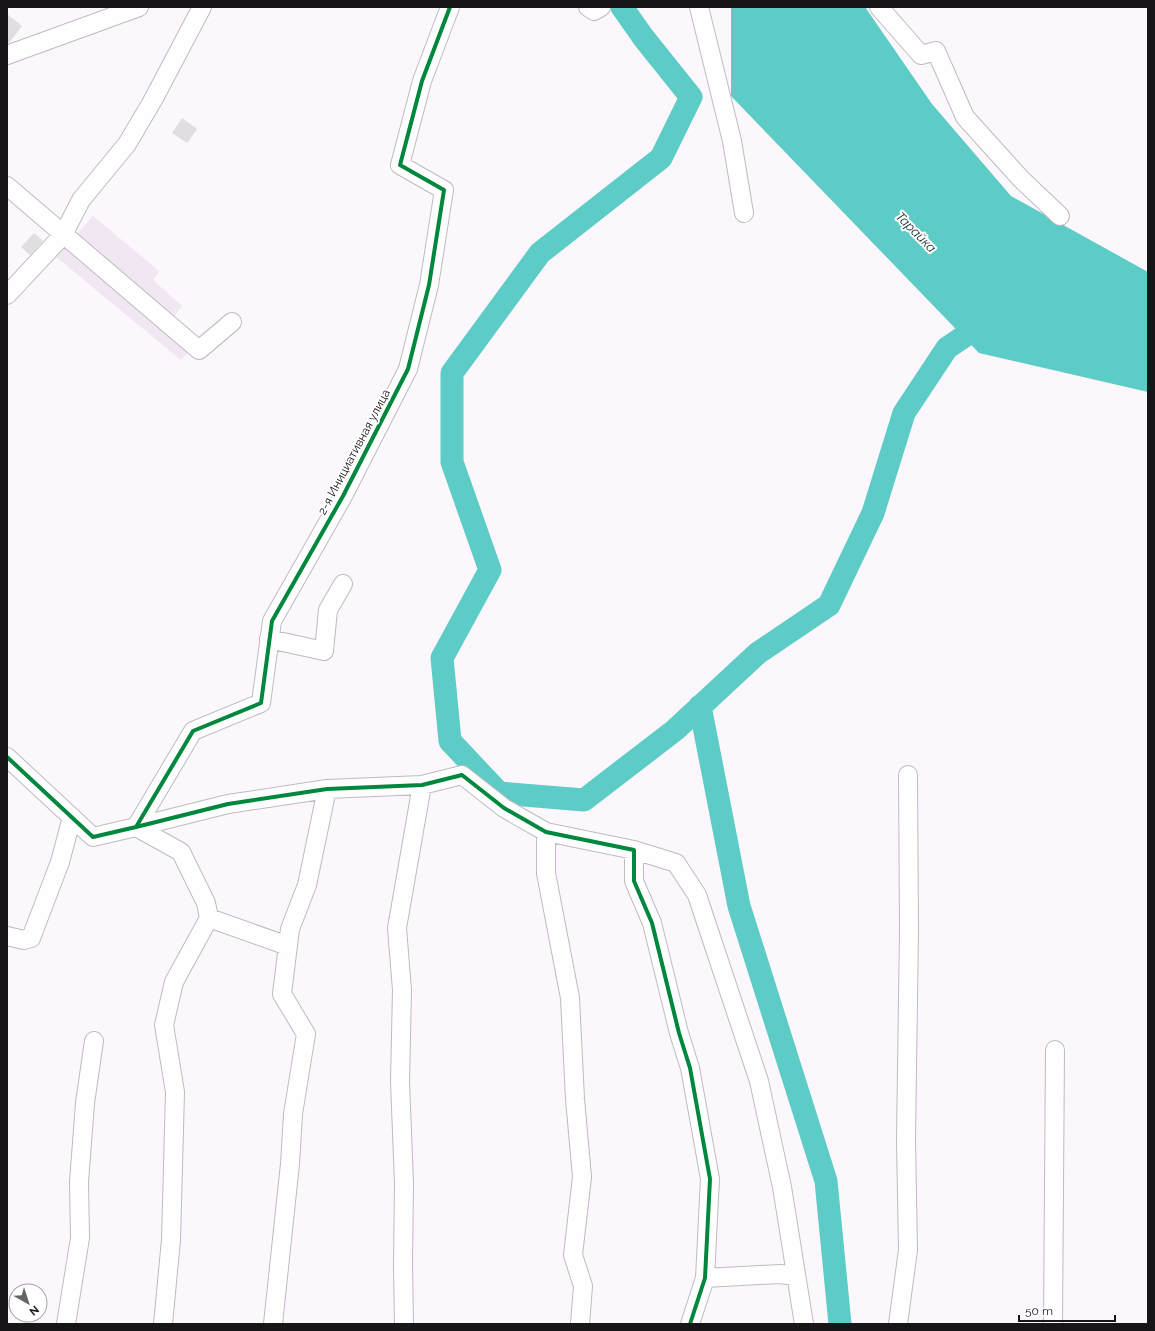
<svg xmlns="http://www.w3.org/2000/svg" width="1155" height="1331" font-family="Raleway,sans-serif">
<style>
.built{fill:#f0e7f3}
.water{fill:#5eccc6}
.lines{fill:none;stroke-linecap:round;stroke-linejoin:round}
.river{stroke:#5eccc6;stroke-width:23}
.building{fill:#e1dee2}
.minor-casing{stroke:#bebbc0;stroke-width:20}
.minor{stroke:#fefeff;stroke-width:18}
.cycleway-casing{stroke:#fff;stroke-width:6}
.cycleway{stroke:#00873e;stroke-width:4}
.labels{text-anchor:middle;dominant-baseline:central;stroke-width:4;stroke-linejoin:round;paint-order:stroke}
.street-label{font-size:12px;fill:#171518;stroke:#fff}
.water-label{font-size:13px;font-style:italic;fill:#172f2d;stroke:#fff}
</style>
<rect width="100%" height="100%" fill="#fbf7fc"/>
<path class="built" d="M93 216 159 271 153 280 182 306 164 329 190 351 181 360 56 257Z"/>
<path class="water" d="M731 7H865L932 104 1011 196 1148 272V392L979 353 731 96Z"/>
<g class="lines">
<path class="river" d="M622 7 643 37 691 97 661 158 540 253 452 373V462L490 570 442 658 450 741 499 793 584 800 675 730 758 653 829 605 873 513 904 413 947 348 990 319
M700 706 739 906 826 1181 840 1324"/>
</g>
<path class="building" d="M7 14 22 26 9 43 7 44Z
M182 118 197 129 187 143 172 133Z
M34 233 43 241 30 255 21 247Z"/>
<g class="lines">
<defs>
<path id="minor" d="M588 7 594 11 601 7
M699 7 732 141 744 213
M879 7 921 55 936 51 965 117 1021 179 1060 216
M7 55 139 7
M7 186 199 350 232 322
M7 295 63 235 81 200 127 144 153 100 202 7
M269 639 324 651 328 610 343 584
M7 757 93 837 136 827 193 731 261 703 272 621 343 496 408 369 429 285 444 190 400 165 422 81 450 7
M136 827 228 804 327 789 422 785 462 775 504 808 546 832 634 850V881L652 923 679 1033 690 1068 710 1179 705 1278 690 1324
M136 827 181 852 206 903 209 918 174 982 164 1025 175 1092 171 1240 163 1324
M546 832V873L570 998 575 1099 582 1177 573 1255 583 1286 580 1324
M634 850 676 863 697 895 759 1081 782 1187 804 1324
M209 918 288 946
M7 936 24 940 31 938 60 862 72 817
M705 1278 780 1274 795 1276
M66 1324 80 1238 79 1182 85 1103 94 1041
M273 1324 290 1164 293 1114 306 1034 282 994 290 929 307 885 327 789
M404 1324 403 1265 404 1183 400 1082 402 990 397 928 422 785
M898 1324 908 1250 906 1140 909 929 908 775
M1053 1324 1055 1050"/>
</defs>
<use href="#minor" class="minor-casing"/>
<use href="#minor" class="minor"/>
<defs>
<path id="cycleway" d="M7 757 93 837 136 827 193 731 261 703 272 621 343 496 408 369 429 285 444 190 400 165 422 81 450 7
M136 827 228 804 327 789 422 785 462 775 504 808 546 832 634 850V881L652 923 679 1033 690 1068 710 1179 705 1278 690 1324"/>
</defs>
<use href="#cycleway" class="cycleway-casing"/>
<use href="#cycleway" class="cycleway"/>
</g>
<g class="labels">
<g class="street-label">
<text transform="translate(354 452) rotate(-62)">2-я Инициативная улица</text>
</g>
<g class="water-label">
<text transform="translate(916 232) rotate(45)">Тарайка</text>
</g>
</g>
<rect width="1155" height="1331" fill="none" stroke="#171518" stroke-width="16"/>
<g transform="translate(28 1303) rotate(141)"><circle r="19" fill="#ffffff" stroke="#a2a1a3"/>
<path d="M0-3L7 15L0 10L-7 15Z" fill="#676468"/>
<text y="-6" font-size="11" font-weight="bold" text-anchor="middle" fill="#171518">N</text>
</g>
<path d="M1019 1315v6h96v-6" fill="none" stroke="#171518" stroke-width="2"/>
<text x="1025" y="1315" font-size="12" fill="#171518" stroke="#ffffff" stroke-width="3" paint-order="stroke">50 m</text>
</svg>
